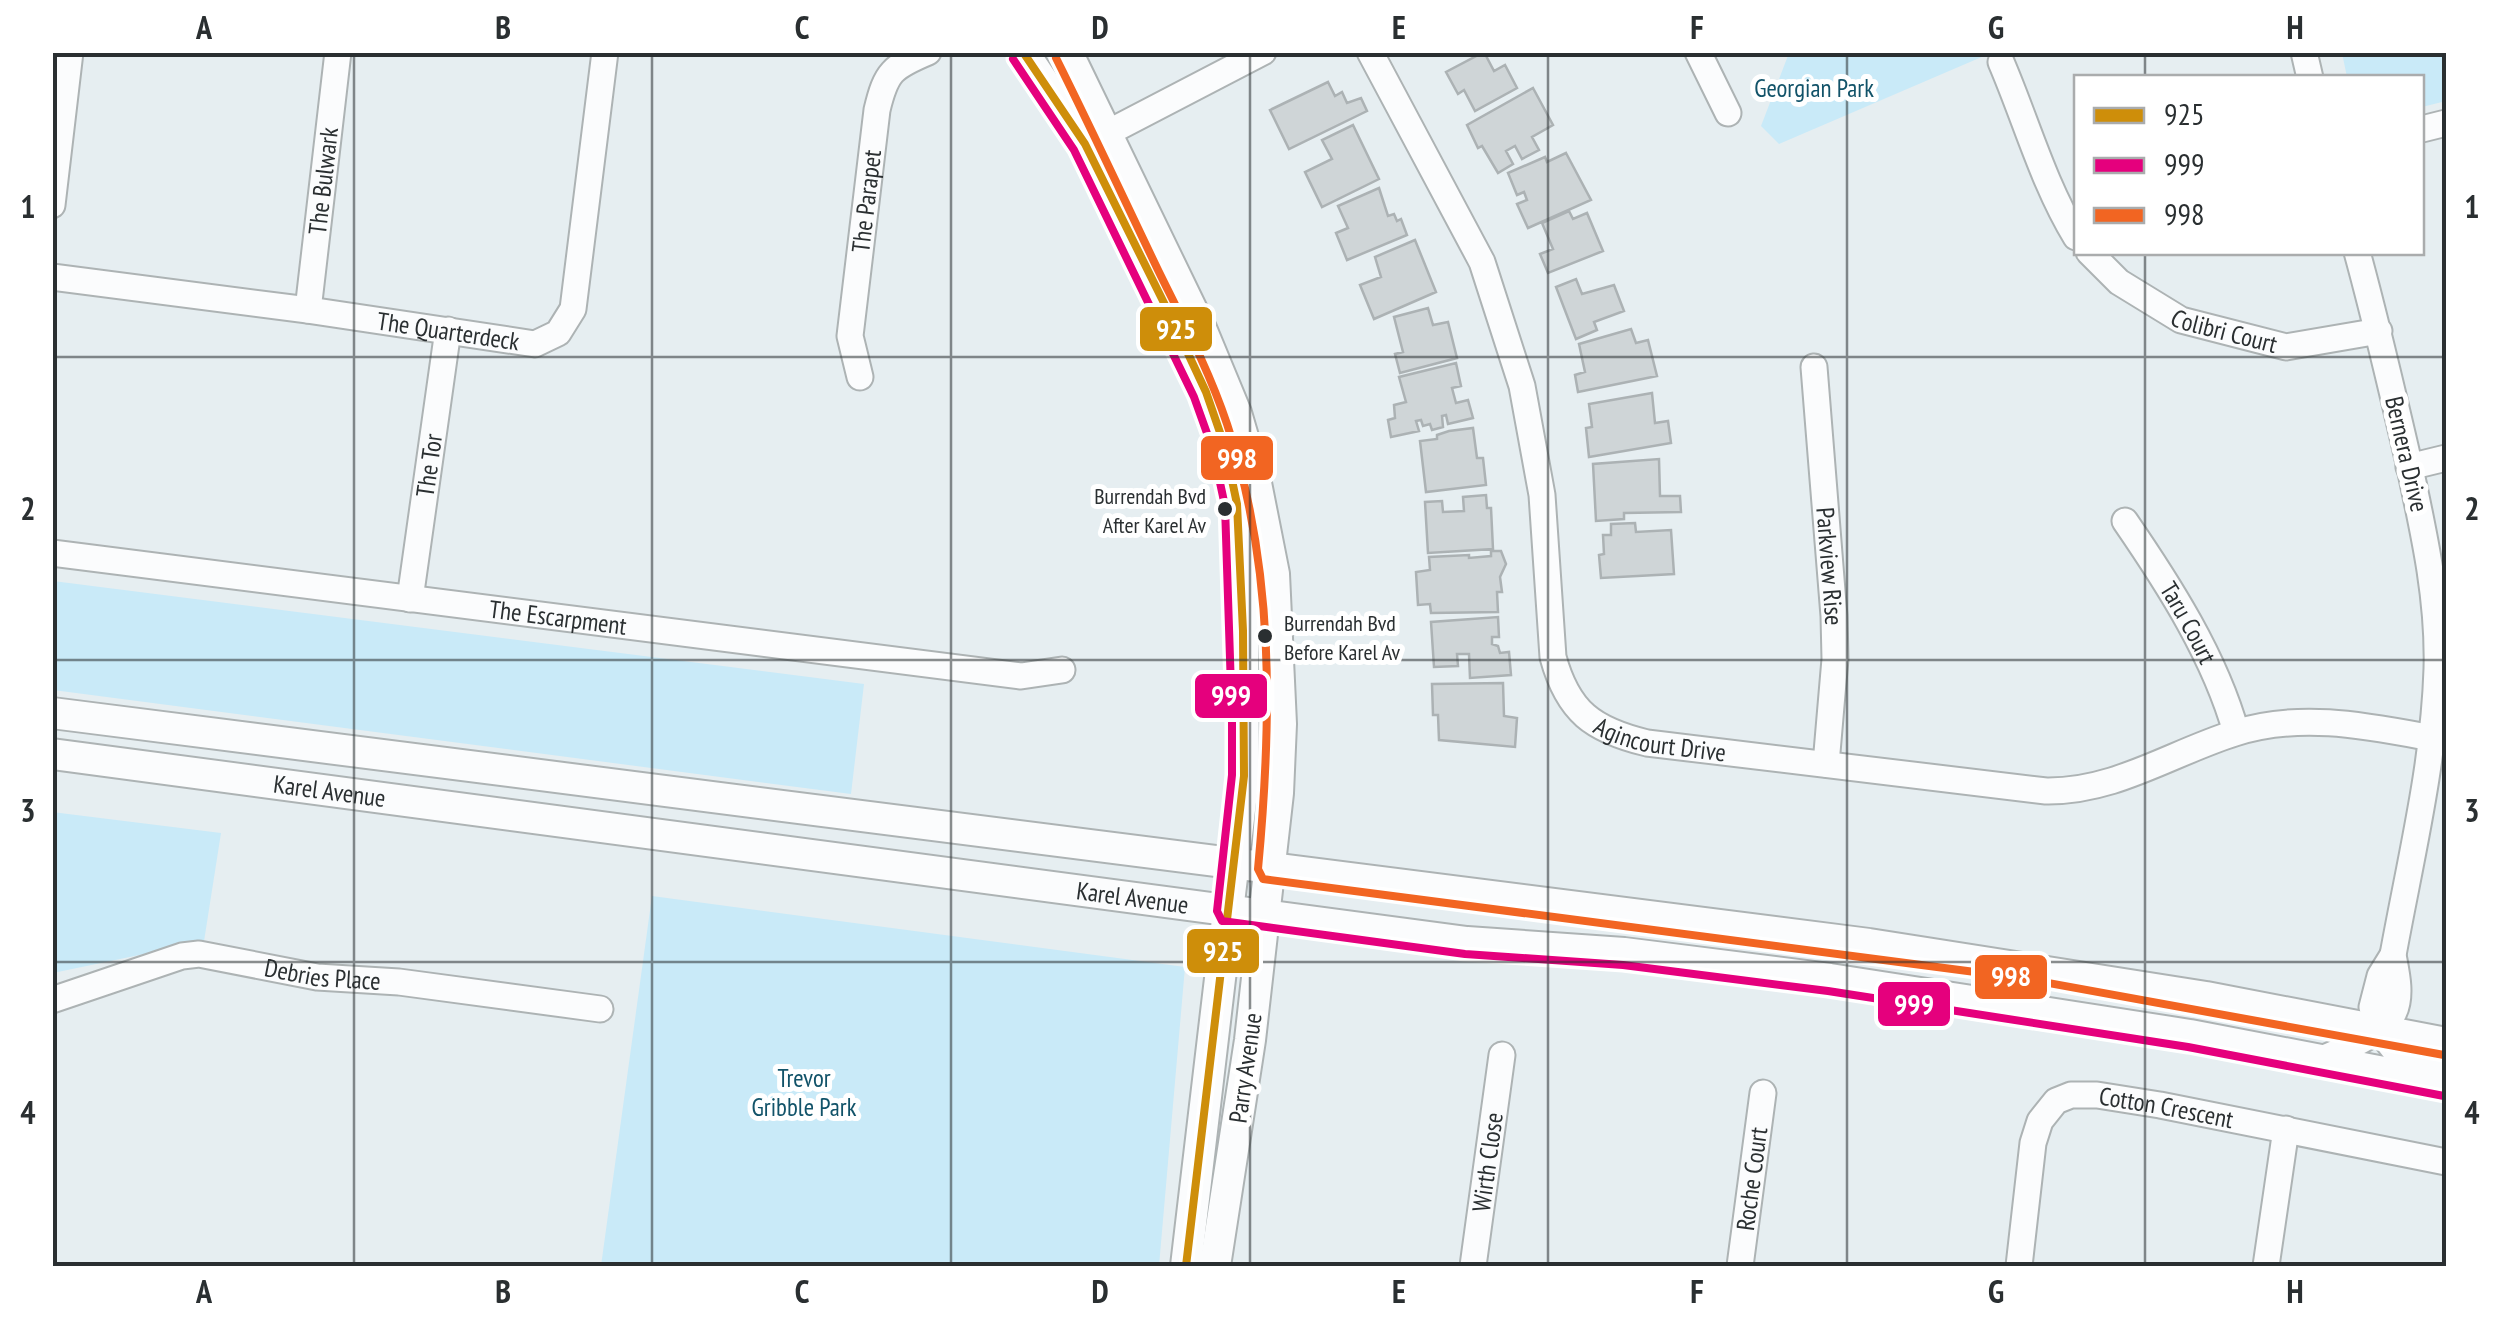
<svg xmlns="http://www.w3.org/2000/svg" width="2499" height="1319" font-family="'PT Sans Narrow',sans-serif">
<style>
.green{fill:#c9eaf8}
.building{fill:#cfd5d7;stroke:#acb2b4;stroke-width:2.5}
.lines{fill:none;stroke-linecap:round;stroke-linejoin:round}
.minor-casing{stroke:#adb3b4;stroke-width:29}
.major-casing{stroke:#adb3b4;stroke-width:34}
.minor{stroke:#fbfcfd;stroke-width:25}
.major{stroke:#fbfcfd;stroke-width:30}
.bus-1-casing{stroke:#fff;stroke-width:15}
.bus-2-casing{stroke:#fff;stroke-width:15}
.bus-3-casing{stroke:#fff;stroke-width:15}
.bus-1{stroke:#ce8e0a;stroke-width:8}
.bus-2{stroke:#e5007d;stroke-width:8}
.bus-3{stroke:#f26522;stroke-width:8}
.grid{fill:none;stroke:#2a2f31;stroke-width:2.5;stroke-opacity:0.55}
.bus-dot{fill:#2a2f31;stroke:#fff;stroke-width:4}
.labels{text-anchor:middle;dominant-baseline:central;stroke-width:10;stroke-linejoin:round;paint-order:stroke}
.bus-label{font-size:22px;fill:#2a2f31;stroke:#fff;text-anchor:end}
.park-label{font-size:25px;fill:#125369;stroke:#fff}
.street-label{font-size:25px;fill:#2a2f31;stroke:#fff}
.line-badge{stroke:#fff;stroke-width:4}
.badge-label{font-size:28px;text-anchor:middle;font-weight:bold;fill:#fff}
.neatline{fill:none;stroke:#2a2f31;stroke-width:4}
.grid-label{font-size:32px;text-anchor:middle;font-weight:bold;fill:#2a2f31}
</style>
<rect width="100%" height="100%" fill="#e6eef1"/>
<path class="green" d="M1789 53 1991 52V53L1779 144 1761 126Z
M2342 53H2446V101L2422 107V78L2347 77Z
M53 581 864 684 851 794 53 690Z
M52 812 221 833 202 954 168 949 53 973Z
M652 896 1185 967 1159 1266H601Z"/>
<path class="building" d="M1484 52 1494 71 1505 65 1517 88 1475 111 1464 90 1458 94 1446 72Z
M1328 82 1335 96 1342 92 1347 103 1361 98 1367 111 1289 149 1270 110Z
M1533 88 1553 125 1532 137 1539 150 1522 159 1515 146 1506 151 1513 164 1498 173 1482 146 1478 148 1467 125Z
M1353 125 1379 179 1322 207 1305 172 1332 159 1322 140Z
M1566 153 1591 200 1528 228 1517 204 1527 200 1524 192 1517 195 1508 173 1545 157 1547 162Z
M1379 188 1388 216 1394 214 1397 221 1401 219 1407 235 1347 260 1336 233 1348 228 1338 206Z
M1569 211 1573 219 1587 213 1603 251 1548 273 1540 254 1553 249 1542 223Z
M1415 240 1436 292 1374 319 1360 285 1381 277 1375 257Z
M1576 279 1582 294 1614 285 1624 311 1594 322 1597 330 1576 339 1556 287Z
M1428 308 1433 325 1448 322 1457 358 1400 373 1395 354 1403 352 1394 317Z
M1631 329 1636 343 1648 340 1657 376 1578 392 1575 375 1585 372 1579 344Z
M1456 363 1461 386 1452 388 1456 403 1468 400 1473 418 1448 424 1446 415 1442 416 1443 427 1432 430 1430 424 1423 426 1421 420 1416 421 1419 431 1391 437 1388 420 1395 418 1394 405 1406 402 1399 377Z
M1652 393 1655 423 1668 421 1671 443 1589 457 1586 428 1592 427 1589 404Z
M1473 428 1477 458H1483L1486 485 1426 492 1420 441 1437 439V435L1449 431Z
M1659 459 1660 496H1680L1681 512 1624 513V519L1596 521 1593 464Z
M1486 495 1487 508H1491L1493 549 1428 553 1425 502 1442 501 1443 512 1464 511 1463 497Z
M1635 523 1636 532 1671 530 1674 574 1601 578 1599 555 1604 554 1603 535H1611V524Z
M1491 551H1501L1506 564 1500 577 1502 592H1497L1498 612 1431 613 1430 604 1418 605 1416 572 1430 570 1429 557 1469 555V558L1491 556Z
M1498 617 1499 637H1492V644L1498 646 1500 653 1509 652 1511 675 1470 678 1469 654H1457L1458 666 1434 667 1431 622Z
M1503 683 1504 716 1517 718 1515 747 1439 740 1438 715H1433L1432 684Z"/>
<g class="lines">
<defs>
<g id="minor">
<path id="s1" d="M1370 52 1482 262 1522 386 1542 495 1553 657C1568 712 1593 730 1647 743L2046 791C2115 792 2171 753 2235 733 2300 712 2367 726 2432 738"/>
<path d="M1698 52 1728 113"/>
<path d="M2304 52 2310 78"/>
<path d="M2001 62C2026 120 2043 183 2076 237"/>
<path d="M2422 129 2446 123"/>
<path d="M1090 142 1263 52"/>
<path d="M52 205 70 52"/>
<path id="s2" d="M2089 252 2119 282 2181 320 2286 347 2379 331"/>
<path id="s3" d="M52 277 308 310 535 344 558 333 573 309 605 52"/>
<path id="s4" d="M308 310 338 52"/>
<path id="s5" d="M1814 367 1834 616 1835 659 1826 764"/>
<path id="s6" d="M860 377 850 336 877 110C886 72 892 67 928 52"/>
<path d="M2409 467 2446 458"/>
<path id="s7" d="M2125 521C2169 585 2215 657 2236 732"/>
<path id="s8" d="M52 553 1021 676 1062 670"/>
<path id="s9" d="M410 599 448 330"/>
<path d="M2393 955 2380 976 2372 1007 2378 1029 2399 1056 2445 1077"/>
<path id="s10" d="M52 1000 182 956 199 954 317 977 399 982 600 1009"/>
<path d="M2319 1060C2339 1052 2385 1033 2394 1012 2402 995 2396 971 2393 955 2410 861 2434 765 2437 669 2439 597 2423 529 2408 459 2392 390 2376 321 2357 252"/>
<path id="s11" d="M1473 1266 1502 1055"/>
<path id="s12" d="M1740 1266 1763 1093"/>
<path id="s13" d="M2019 1266 2033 1143 2040 1121 2056 1101 2071 1095H2097L2160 1105 2446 1162"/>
<path d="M2266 1266 2286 1129"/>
</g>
<g id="major">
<path d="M1023 52 1085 144 1169 313 1206 392 1225 447 1237 504 1243 631 1244 776 1186 1266"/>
<path d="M1067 52 1202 331 1236 413 1255 478 1274 574 1281 724 1278 793 1250 1040 1215 1266"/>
<path d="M52 713 1869 944 2206 997 2446 1043"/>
<path id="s14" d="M52 754 1467 942 1624 953 1830 979 2190 1035 2446 1084"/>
</g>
</defs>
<use href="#minor" class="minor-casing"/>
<use href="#major" class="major-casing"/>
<use href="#minor" class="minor"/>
<use href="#major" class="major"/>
<defs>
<path id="bus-1" d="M1023 52 1085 144 1169 313 1206 392 1225 447 1237 504 1243 631 1244 776 1186 1266"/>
<path id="bus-2" d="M1013 59 1074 150 1194 397 1213 450 1225 506 1232 719V775L1217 911 1222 921 1465 954 1623 965 1828 991 2188 1047 2444 1096"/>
<path id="bus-3" d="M1056 58C1091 128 1124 199 1158 270 1183 321 1209 370 1227 424 1275 567 1272 720 1258 869L1263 879 2021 978 2444 1055"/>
</defs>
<use href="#bus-1" class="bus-1-casing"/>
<use href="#bus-2" class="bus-2-casing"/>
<use href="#bus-3" class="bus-3-casing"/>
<use href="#bus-1" class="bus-1"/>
<use href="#bus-2" class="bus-2"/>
<use href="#bus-3" class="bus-3"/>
</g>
<path class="grid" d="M354 52V1266M652 52V1266M951 52V1266M1250 52V1266M1548 52V1266M1847 52V1266M2145 52V78M2145 252V1266M52 357H2446M52 660H2446M52 962H2446"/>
<g class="bus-dot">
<circle cx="1225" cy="509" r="9"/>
<circle cx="1265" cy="636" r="9"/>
</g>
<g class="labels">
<g class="bus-label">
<text x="1206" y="496">Burrendah Bvd<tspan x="1206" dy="29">After Karel Av</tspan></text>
<text x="1284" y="623" text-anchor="start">Burrendah Bvd<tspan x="1284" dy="29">Before Karel Av</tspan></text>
</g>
<g class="park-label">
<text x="1814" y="88">Georgian Park</text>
<text x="804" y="1078">Trevor<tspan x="804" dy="29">Gribble Park</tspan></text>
</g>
<g class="street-label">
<text stroke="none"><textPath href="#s4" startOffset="130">The Bulwark</textPath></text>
<text stroke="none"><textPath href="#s6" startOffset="178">The Parapet</textPath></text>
<text stroke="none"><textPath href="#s2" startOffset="160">Colibri Court</textPath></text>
<text stroke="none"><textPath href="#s3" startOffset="400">The Quarterdeck</textPath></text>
<text transform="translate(2407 454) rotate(77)">Bernera Drive</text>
<text stroke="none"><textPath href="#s9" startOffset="135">The Tor</textPath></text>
<text stroke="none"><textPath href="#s5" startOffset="200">Parkview Rise</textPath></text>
<text stroke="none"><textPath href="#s8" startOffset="510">The Escarpment</textPath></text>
<text stroke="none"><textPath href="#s7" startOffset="120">Taru Court</textPath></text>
<text stroke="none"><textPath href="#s1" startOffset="790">Agincourt Drive</textPath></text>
<text stroke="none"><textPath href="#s14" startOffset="280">Karel Avenue</textPath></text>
<text stroke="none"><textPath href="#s14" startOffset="1090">Karel Avenue</textPath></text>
<text stroke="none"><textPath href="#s10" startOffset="280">Debries Place</textPath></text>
<text transform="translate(1245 1068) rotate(-82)">Parry Avenue</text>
<text stroke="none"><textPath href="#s13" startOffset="285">Cotton Crescent</textPath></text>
<text stroke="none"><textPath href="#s11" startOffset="105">Wirth Close</textPath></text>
<text stroke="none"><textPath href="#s12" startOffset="88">Roche Court</textPath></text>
</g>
</g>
<g class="line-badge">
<rect x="1138" y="305" width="76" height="48" rx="10" fill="#ce8e0a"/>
<rect x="1199" y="434" width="76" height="48" rx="10" fill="#f26522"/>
<rect x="1193" y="672" width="76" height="48" rx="10" fill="#e5007d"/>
<rect x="1185" y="927" width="76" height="48" rx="10" fill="#ce8e0a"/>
<rect x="1973" y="953" width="76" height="48" rx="10" fill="#f26522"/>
<rect x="1876" y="980" width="76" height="48" rx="10" fill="#e5007d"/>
</g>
<g class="badge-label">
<text x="1176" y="339">925</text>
<text x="1237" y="468">998</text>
<text x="1231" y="705">999</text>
<text x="1223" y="961">925</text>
<text x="2011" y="986">998</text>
<text x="1914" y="1014">999</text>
</g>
<rect width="2499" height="1319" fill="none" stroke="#ffffff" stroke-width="110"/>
<rect x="2074" y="75" width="350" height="180" fill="#ffffff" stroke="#aaacad" stroke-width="2.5"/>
<rect x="2094" y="108" width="50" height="15" fill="#ce8e0a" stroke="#aaacad" stroke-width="2.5"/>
<text x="2164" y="125" font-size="30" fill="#2a2f31">925</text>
<rect x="2094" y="158" width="50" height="15" fill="#e5007d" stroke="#aaacad" stroke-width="2.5"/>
<text x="2164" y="175" font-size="30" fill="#2a2f31">999</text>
<rect x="2094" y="208" width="50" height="15" fill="#f26522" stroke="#aaacad" stroke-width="2.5"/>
<text x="2164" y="225" font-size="30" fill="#2a2f31">998</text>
<rect x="55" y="55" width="2389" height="1209" class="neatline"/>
<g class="grid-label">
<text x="204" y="39">A</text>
<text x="503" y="39">B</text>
<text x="802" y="39">C</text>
<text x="1100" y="39">D</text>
<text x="1399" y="39">E</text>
<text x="1697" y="39">F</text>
<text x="1996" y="39">G</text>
<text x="2295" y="39">H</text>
<text x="28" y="218">1</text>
<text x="2472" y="218">1</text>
<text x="28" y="520">2</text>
<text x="2472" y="520">2</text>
<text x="28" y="822">3</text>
<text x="2472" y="822">3</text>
<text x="28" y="1124">4</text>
<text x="2472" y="1124">4</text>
<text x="204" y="1303">A</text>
<text x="503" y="1303">B</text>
<text x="802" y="1303">C</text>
<text x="1100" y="1303">D</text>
<text x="1399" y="1303">E</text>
<text x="1697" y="1303">F</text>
<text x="1996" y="1303">G</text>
<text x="2295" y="1303">H</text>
</g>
</svg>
